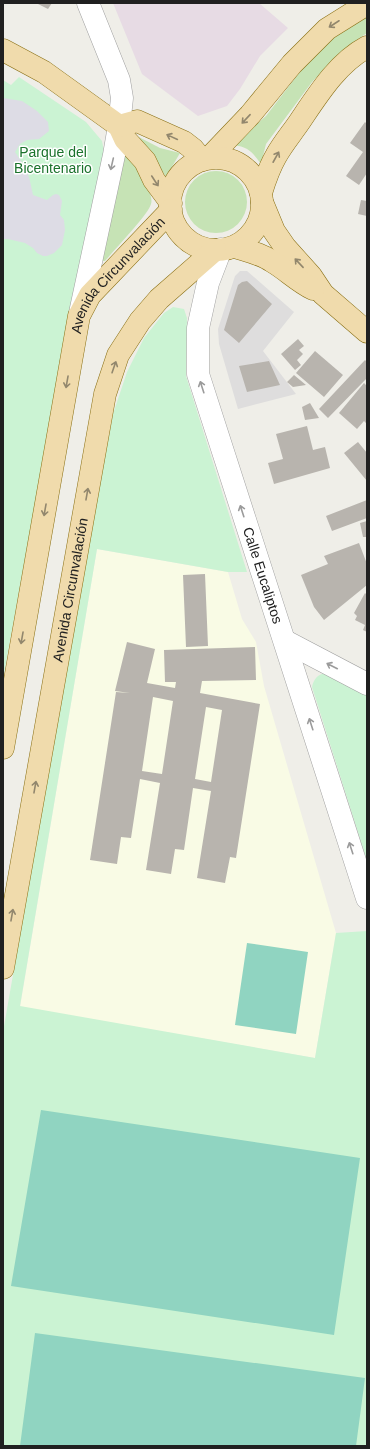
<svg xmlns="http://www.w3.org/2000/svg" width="370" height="1449" font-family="Arial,sans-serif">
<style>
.residential{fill:#dedddd}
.industrial{fill:#e7dbe4}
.education{fill:#f9fbe5}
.grass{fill:#c6e3b5}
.park{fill:#cbf3d3}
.pitch{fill:#90d4c1}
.plaza{fill:#dddce5}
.building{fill:#b8b4ae;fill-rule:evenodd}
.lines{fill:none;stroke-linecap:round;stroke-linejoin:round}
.minor-casing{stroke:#a1a1a1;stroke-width:23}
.major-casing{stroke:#896f13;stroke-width:23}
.minor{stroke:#fff;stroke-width:22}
.major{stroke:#f0dbac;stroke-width:22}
.oneway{stroke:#92876d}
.oneway2{stroke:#9b9b9b}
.labels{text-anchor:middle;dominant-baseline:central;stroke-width:3;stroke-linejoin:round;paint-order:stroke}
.park-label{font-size:14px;fill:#1a722b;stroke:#fff}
.street-label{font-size:14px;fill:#202020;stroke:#fff}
</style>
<rect width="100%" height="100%" fill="#efeee8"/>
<path class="residential" d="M240 271H247L294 312 263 351 296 394 238 409 219 344 218 329 235 276Z"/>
<path class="industrial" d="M113 3H259L288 28 260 56 240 89 227 106 198 116 142 74Z"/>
<path class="education" d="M97 549 228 572 242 619 256 642 264 686 336 933 315 1058 20 1007Z"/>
<path class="grass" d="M367 17V33L358 39 337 56 312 82 266 144 261 164C252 152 249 147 233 145L266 116 310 59 335 37Z
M131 133 160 148 180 153 166 177 149 150Z
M125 154C133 163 155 192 151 204 148 215 114 250 105 261H101Z
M185 202a31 31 0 1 1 62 0a31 31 0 1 1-62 0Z"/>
<path class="park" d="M19 77 86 122 102 141 105 156 74 291 3 679V80L11 85Z
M173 307 184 309 187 318 186 376 247 572H228L97 549 20 1006 315 1058 336 933 367 931V1446H3V1032L92 523 113 414 127 372 144 338 164 313Z
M327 673 367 694V861L312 687C314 678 318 674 327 673Z"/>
<path class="pitch" d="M247 943 308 952 296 1034 235 1025Z
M41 1110 360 1158 334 1335 11 1286Z
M35 1333 365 1378 356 1446H20Z"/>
<path class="plaza" d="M3 98 22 101 37 111 48 122 49 131 39 139 27 140 20 144 15 152 26 168 30 181 33 195 47 200 53 195 56 194 59 195 62 201 60 215 64 220 65 230 62 245 54 253 47 256H43L37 253 33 248 25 243 8 239H3Z"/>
<path class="building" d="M36 3H52L48 9Z
M365 122 367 124V173L359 185 346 176 363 152 350 143Z
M361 200 367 201V216L358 214Z
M247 281 272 304 239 343 224 330 238 285 242 282Z
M298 339 304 346 299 350 303 354 297 360 301 365 295 370 281 354Z
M315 351 343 375 324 397 296 373Z
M365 360 367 362V378L328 418 319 409Z
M269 361 280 385 247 392 239 366Z
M294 375 306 385 293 387 287 382Z
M364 383 367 386V424L364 421 357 429 339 413Z
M310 403 319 418 305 420 302 407Z
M307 426 313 450 325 447 330 468 274 484 268 463 283 459 276 434Z
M358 442 367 453V481L344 453Z
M367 500V518L332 531 326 516Z
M367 521V537H363L360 523Z
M359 543 367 564V585L324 620 314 607 301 575 328 564 324 556Z
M205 574 208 646 186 647 183 575Z
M365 593 367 595V632L363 630 365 625 355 620 357 616 354 613Z
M127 642 155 649 147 683 175 688 176 682H165L164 650 255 647 256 680 202 681 200 693 260 704 236 858 230 857 225 883 197 878 211 791 193 788 184 850 175 849 171 874 146 870 160 783 140 779 131 838 121 837 117 864 90 860 116 692 130 693 115 691ZM153 697 173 701 162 774 142 771ZM206 707 222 710 211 782 195 779Z"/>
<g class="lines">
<defs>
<g id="minor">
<path id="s1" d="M221 249 208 283 198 328V374L367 898"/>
<path d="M80 313 114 155 119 126 122 98 119 80 88 3"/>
<path d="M285 641 367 684"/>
</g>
<g id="major">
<path d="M3 50 44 72 119 126 125 139 145 161 154 180 171 203"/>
<path d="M119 126 137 121 184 142 193 149 202 160"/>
<path d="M209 158 250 115 292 64 327 29 367 4"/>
<circle cx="216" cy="204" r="46"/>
<path d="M261 193C265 180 269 168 276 156 282 145 291 134 298 124 317 96 337 63 367 47"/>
<path d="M262 202 274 231 285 247 311 276 323 294 367 332"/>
<path d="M235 247C248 251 262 254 273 262 288 271 297 281 313 289"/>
<path id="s2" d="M3 748 79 316 90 295 171 210"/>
<path id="s3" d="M3 968 105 394 118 355 140 321 159 299 215 250"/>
</g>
</defs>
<use href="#minor" class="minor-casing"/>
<use href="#major" class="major-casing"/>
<use href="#minor" class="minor"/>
<use href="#major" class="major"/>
</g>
<defs><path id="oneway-shaft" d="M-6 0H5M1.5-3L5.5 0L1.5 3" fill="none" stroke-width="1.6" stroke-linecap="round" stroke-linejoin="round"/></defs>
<g class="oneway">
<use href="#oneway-shaft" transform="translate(334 24) rotate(147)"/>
<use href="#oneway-shaft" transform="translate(246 119) rotate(133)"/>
<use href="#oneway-shaft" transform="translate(172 137) rotate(-155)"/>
<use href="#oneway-shaft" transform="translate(276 157) rotate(-61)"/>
<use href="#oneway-shaft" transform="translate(155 181) rotate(57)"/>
<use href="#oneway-shaft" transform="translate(299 263) rotate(-133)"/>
<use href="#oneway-shaft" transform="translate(114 367) rotate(-71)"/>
<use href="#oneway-shaft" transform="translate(67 382) rotate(100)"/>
<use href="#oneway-shaft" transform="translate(87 494) rotate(-80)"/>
<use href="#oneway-shaft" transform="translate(45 510) rotate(100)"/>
<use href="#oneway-shaft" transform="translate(22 638) rotate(100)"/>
<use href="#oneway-shaft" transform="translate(35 787) rotate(-80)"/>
<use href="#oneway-shaft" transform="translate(12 915) rotate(-80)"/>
</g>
<g class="oneway2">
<use href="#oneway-shaft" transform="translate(112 164) rotate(103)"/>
<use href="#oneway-shaft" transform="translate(202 387) rotate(-108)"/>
<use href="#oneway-shaft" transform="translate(242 511) rotate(-108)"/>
<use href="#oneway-shaft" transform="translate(332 666) rotate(-153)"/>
<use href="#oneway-shaft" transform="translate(311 724) rotate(-108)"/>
<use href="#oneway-shaft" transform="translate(351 848) rotate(-108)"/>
</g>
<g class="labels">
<g class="park-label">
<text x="53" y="152">Parque del<tspan x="53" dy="16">Bicentenario</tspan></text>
</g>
<g class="street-label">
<text stroke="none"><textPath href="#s2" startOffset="494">Avenida Circunvalación</textPath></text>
<text stroke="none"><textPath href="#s1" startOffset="340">Calle Eucaliptos</textPath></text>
<text stroke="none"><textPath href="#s3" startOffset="384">Avenida Circunvalación</textPath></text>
</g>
</g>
<rect width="370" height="1449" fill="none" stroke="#202020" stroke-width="8"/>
</svg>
